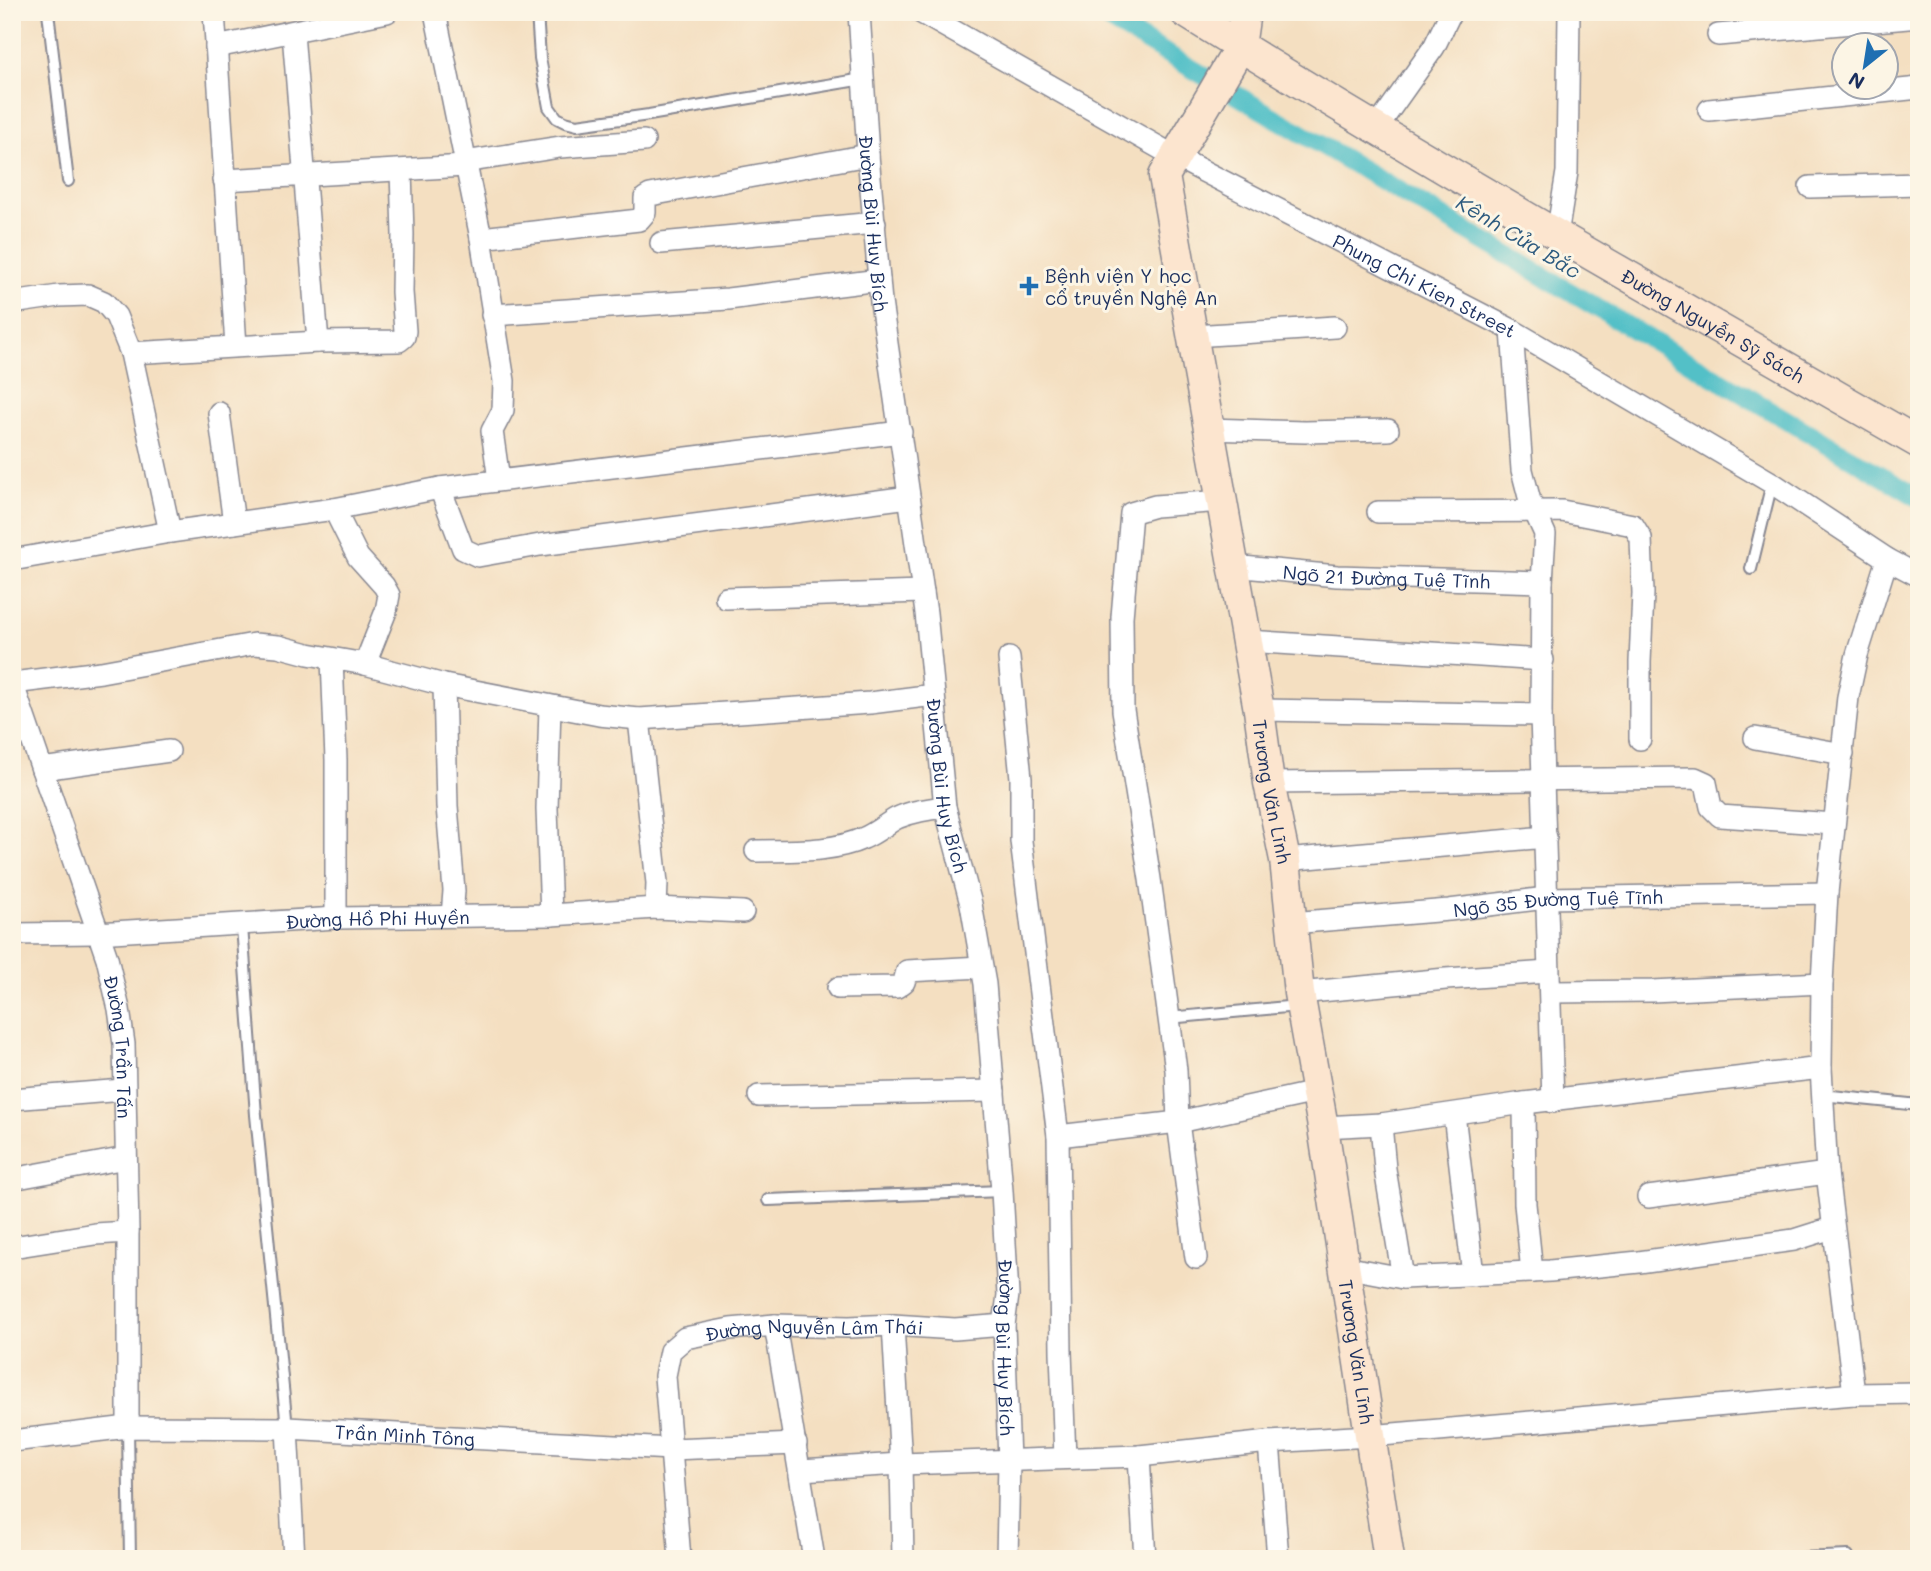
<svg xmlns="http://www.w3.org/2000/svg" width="1931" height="1571" font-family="Mali,sans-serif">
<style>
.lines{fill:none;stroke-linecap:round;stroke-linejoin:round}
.canal{stroke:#52c0c7;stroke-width:19}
.lane-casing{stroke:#888790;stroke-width:14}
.street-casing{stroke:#888790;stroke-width:24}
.secondary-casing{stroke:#888790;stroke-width:33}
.lane{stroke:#fff;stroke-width:10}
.street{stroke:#fff;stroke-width:21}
.secondary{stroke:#fce5cf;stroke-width:30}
.poi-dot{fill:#1f6fb2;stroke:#fcf5e5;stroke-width:2.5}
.labels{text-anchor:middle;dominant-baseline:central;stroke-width:6;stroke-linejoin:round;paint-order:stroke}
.street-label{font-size:19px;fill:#1b2f5e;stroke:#fcf5e5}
.poi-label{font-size:19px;fill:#1b2f5e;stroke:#fcf5e5;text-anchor:start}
.water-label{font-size:21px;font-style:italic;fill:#2c5a7e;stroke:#fcf5e5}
</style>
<rect width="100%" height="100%" fill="#fcf5e5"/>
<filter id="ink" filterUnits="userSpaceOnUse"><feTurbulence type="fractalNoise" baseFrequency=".0143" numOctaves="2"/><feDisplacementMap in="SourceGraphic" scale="14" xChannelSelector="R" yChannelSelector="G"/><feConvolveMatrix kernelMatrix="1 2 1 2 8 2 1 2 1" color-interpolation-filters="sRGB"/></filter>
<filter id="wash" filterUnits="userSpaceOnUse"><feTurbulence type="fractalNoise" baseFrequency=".00686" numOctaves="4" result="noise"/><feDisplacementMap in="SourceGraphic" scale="28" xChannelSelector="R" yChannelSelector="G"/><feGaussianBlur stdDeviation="1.57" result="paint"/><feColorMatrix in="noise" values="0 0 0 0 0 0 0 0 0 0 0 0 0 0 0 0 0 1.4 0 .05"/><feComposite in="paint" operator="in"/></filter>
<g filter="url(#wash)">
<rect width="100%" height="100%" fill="#f4dfc1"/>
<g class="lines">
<path class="canal" d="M1096 12 1919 498"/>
</g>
</g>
<g filter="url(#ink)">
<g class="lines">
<defs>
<path id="lane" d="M48 12 68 181
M537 12 540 58 549 107 557 118 565 122 577 125 649 115 863 79
M1751 569 1772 483
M242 926 256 1115 287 1428
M1168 1018 1298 1006
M1822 1095 1919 1105
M768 1200 1002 1191
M128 1427 130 1559
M1778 1559 1848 1556 1849 1559"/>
<g id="street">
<path d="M214 12 236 346"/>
<path d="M435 12 481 238 504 381 503 410 492 431 499 480"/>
<path id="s1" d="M859 12 868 155 881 302 926 613 945 807 971 904 985 984 1002 1191 1008 1295 1004 1325 1009 1461 1007 1559"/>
<path id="s2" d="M920 12 1174 156 1512 330 1772 483 1887 559 1919 576"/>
<path d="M293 33 318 342"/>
<path d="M1718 35 1919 17"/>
<path d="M216 47 387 12"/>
<path d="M1709 110 1919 88"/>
<path d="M1376 129 1434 47 1451 12"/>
<path d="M464 162 560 147 644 141"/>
<path d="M224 180 465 166"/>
<path d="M1810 187 1919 184"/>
<path d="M1557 235 1567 172 1569 12"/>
<path d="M481 238 639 220 645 213V198L650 195 868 155"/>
<path d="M661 243 875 223"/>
<path d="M12 303 59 296 88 295 104 302 116 316 131 353 170 532"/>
<path d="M492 315 728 299 879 280"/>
<path d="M1512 330 1522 470 1530 501 1545 534 1542 582 1541 715 1553 1102"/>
<path d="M1193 336 1335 327"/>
<path d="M131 353 318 342 399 341 404 337 405 331 402 292 403 234 401 171"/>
<path d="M219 413 234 523"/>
<path d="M1209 429 1305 432 1388 430"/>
<path d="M440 488 463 549 478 556 540 545 909 497"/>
<path d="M334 509 358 557 384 586 389 595 386 611 365 664"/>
<path d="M1378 512 1562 511 1633 525 1641 538 1643 593 1640 662V739"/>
<path d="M12 560 170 532 334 509 440 488 901 432"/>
<path id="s3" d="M1233 566 1337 576 1542 582"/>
<path d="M726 598 923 592"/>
<path d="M1247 641 1543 660"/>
<path d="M1009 658 1021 778V841L1058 1136 1061 1352 1065 1458"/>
<path d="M332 659 336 760V918"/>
<path id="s4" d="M12 682 107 958 119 1009 124 1044 128 1232V1427"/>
<path d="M13 683 101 672 254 644 278 646 308 654 365 664 444 685 599 715 639 719 870 703 934 695"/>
<path d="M444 685 447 806 454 891 452 916"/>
<path d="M550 706 547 809 551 915"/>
<path d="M1259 710 1541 715"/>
<path d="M639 719 657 883 656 908"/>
<path d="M1755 738 1843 754"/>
<path d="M42 769 169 751"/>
<path d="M1269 783 1695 778 1706 783 1711 807 1720 816 1834 824"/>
<path d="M756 851C792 850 831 853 864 838 876 833 886 824 897 818 913 811 929 809 945 807"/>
<path d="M1285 860 1546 837"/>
<path id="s5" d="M1291 923 1449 910 1546 898 1827 893"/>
<path id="s6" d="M12 934 97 933 336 918 551 915 656 908 743 912"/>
<path d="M838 988 897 987 904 982 907 971 981 967"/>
<path d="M1551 992 1652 991 1822 983"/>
<path d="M1299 993 1446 979 1548 972"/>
<path d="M759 1096 994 1091"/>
<path d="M12 1099 123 1090"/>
<path d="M1524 1103 1525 1204 1532 1272"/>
<path d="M1454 1114 1473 1275"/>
<path d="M1381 1124 1385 1169 1403 1278"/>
<path d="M1323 1127 1381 1124 1524 1103 1821 1068"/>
<path d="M1058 1136 1178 1122 1316 1092"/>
<path d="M12 1179 126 1158"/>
<path d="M1648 1197 1827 1173"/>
<path d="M12 1247 95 1234 128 1232"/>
<path d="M1196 1258 1178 1122 1176 1070 1150 879 1123 710 1122 617 1131 513 1155 506 1222 501"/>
<path d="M1344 1267 1403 1278 1550 1271 1639 1262 1794 1240 1832 1228"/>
<path d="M775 1325 814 1559"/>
<path d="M893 1325 901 1464 903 1559"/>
<path d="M1854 1394 1827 1173 1821 1068 1822 983 1827 893 1848 697 1857 655 1887 559"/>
<path d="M287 1428 294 1559"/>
<path id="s7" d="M12 1441 128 1427 287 1428 671 1449 796 1444"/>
<path d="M1269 1442 1278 1559"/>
<path d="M1139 1456 1145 1559"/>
<path d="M800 1470 901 1464 1139 1456 1269 1442 1370 1436 1854 1394 1919 1393"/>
<path id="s8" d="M680 1559 665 1376 670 1351 685 1338 730 1329 775 1325 849 1327 893 1325 955 1329 1004 1325"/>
</g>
<g id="secondary">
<path id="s9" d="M1185 12C1426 162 1673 302 1919 443"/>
<path id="s10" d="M1245 12 1240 47 1164 176 1259 710 1269 783 1285 860 1299 993 1323 1127 1389 1559"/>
</g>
</defs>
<use href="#lane" class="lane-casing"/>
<use href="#street" class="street-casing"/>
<use href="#secondary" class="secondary-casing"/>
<use href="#lane" class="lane"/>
<use href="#street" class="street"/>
<use href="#secondary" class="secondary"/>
</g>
</g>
<path class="poi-dot" d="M1025.5 275.5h7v7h7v7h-7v7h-7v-7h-7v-7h7z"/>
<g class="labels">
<g class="street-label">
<text stroke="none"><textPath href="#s1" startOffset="212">Đường Bùi Huy Bích</textPath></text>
<text stroke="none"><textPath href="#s2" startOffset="574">Phung Chi Kien Street</textPath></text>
<text stroke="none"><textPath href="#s9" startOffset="614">Đường Nguyễn Sỹ Sách</textPath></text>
<text stroke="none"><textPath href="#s3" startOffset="154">Ngõ 21 Đường Tuệ Tĩnh</textPath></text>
<text stroke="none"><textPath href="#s1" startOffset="779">Đường Bùi Huy Bích</textPath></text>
<text stroke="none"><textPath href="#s10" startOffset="810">Trương Văn Lĩnh</textPath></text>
<text stroke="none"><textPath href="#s5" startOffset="268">Ngõ 35 Đường Tuệ Tĩnh</textPath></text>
<text stroke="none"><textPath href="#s6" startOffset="366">Đường Hồ Phi Huyền</textPath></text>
<text stroke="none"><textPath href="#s4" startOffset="382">Đường Trần Tấn</textPath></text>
<text stroke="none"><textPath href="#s8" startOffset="359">Đường Nguyễn Lâm Thái</textPath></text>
<text stroke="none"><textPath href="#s1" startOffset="1346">Đường Bùi Huy Bích</textPath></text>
<text stroke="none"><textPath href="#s10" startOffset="1377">Trương Văn Lĩnh</textPath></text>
<text stroke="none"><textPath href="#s7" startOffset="394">Trần Minh Tông</textPath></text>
</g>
<g class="poi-label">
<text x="1045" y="275">Bệnh viện Y học<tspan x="1045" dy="22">cổ truyền Nghệ An</tspan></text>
</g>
<g class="water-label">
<text transform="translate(1519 236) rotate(31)">Kênh Cửa Bắc</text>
</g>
</g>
<rect width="1931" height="1571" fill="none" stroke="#fcf5e5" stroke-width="42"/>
<g transform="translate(1865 66) rotate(210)"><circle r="33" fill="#fcf5e5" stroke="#a2a6af" stroke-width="2"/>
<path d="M0-5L12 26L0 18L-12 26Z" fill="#1f6fb2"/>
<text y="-10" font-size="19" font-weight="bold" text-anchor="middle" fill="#1b2f5e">N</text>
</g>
</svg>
